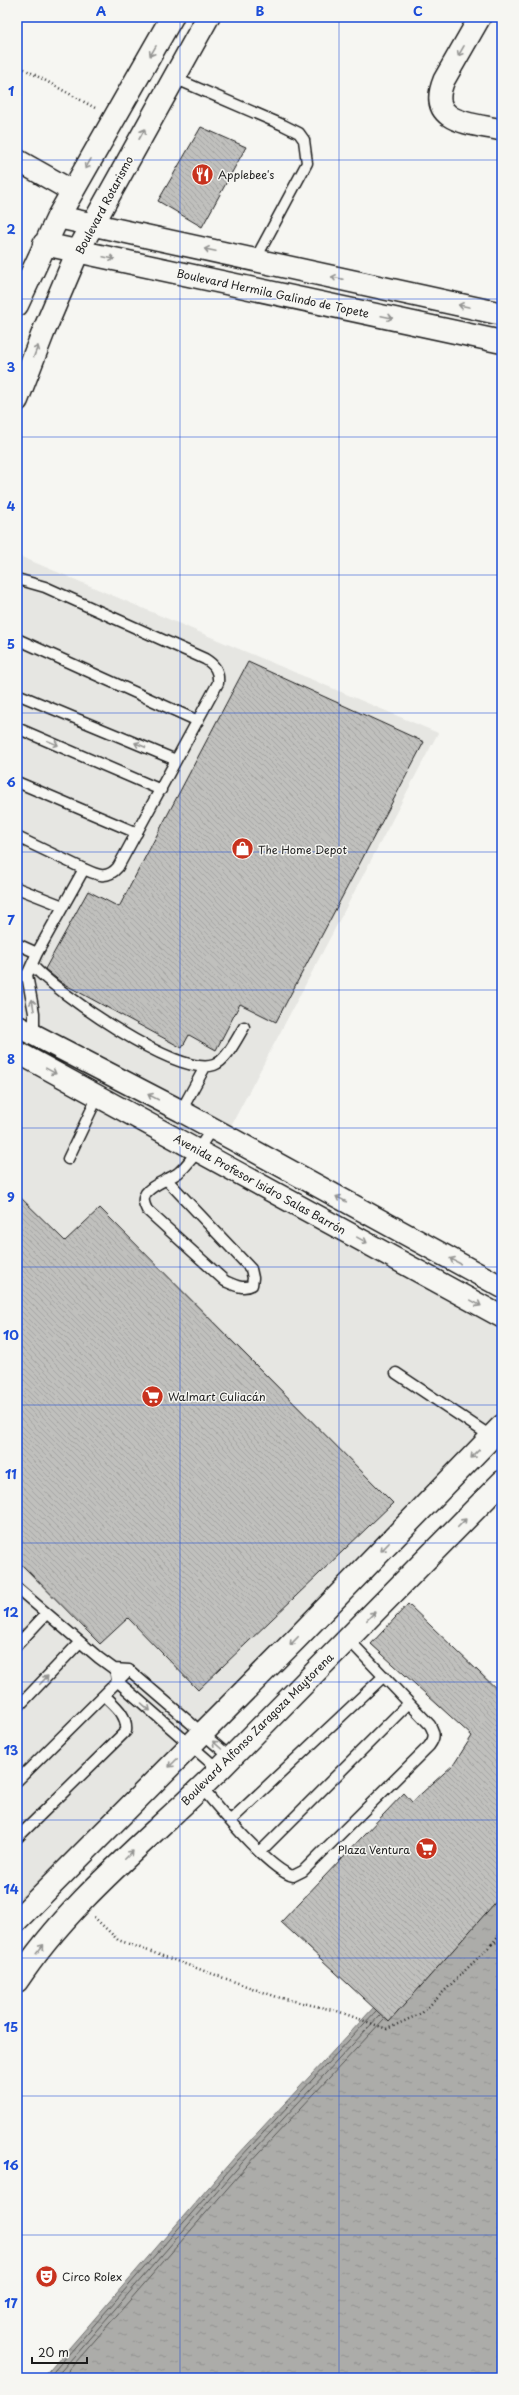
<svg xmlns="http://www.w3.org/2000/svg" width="519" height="2395" font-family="'Playpen Sans',sans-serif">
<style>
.built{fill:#e6e6e2}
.water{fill:url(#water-ripples);stroke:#727271}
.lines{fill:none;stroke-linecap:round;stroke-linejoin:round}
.shore{stroke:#565654;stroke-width:1}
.building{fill:url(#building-back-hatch);stroke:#1c1c1c}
.service-casing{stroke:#1c1c1c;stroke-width:13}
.minor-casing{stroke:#1c1c1c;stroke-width:24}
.tertiary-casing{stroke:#1c1c1c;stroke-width:25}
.path{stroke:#1c1c1c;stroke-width:2.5;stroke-dasharray:1 3;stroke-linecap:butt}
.service{stroke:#f6f6f2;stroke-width:10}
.minor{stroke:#f6f6f2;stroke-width:21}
.tertiary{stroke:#f6f6f2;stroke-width:22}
.oneway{stroke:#949492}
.grid{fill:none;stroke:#1d4ed8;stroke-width:1;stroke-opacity:0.55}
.labels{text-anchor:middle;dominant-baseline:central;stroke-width:3;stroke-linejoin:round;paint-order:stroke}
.poi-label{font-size:11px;fill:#1c1c1c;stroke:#f6f6f2;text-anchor:start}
.street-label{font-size:11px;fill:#1c1c1c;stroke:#f6f6f2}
.neatline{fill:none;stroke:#1d4ed8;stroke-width:1.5}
.grid-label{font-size:13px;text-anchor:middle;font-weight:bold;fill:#1d4ed8}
</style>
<defs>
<pattern id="water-ripples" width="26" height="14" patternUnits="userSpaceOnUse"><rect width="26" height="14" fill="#acaca9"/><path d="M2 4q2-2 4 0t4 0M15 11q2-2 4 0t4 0" fill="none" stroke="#939391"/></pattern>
<pattern id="building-back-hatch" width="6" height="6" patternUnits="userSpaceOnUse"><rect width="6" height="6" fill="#c0c0bd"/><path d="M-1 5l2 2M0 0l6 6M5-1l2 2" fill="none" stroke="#a4a4a2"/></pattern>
</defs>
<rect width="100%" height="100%" fill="#f6f6f2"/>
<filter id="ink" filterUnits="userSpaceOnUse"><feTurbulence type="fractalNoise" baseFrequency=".025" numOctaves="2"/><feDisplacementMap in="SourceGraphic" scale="8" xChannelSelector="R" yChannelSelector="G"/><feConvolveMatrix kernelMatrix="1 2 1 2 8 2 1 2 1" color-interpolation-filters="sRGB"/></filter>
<g filter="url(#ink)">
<path class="built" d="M17 555 438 733 214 1158 502 1317V1420L17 1909Z"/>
<path class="water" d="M502 1869V2378H43L235 2157Z"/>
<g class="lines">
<path class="shore" d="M48 2378 238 2160 376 2011
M55 2378 242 2163 380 2015
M62 2378 246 2167 384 2019"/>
</g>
<path class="building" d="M201 127 246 147 202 227 158 201Z
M248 662 424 742 276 1022 240 1004 216 1050 189 1035 182 1048 62 983 45 969 88 891 119 907Z
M17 1194 65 1241 100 1208 393 1503 198 1690 128 1618 100 1644 17 1560Z
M408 1604 502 1694V1895L389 2022 281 1922 404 1793 412 1802 454 1764 472 1736 371 1644Z"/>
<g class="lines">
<defs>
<path id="service" d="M174 78 283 125 299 133 304 140 307 163 255 260
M17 579 45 587 205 659C215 665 219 671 218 683L118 867C107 880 97 875 84 869
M17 639 198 721
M17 694 176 760
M17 728 161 790
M17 782 137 833
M17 837 84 869 37 953 27 975 34 1013V1034
M17 888 63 906
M17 944 37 953
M32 965C57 993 178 1078 214 1065 227 1060 237 1038 244 1027
M17 977 27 975
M181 1111 205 1067
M68 1159 98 1096
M166 1179 251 1269 253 1278 252 1285C243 1290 234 1285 225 1281L147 1210C144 1204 142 1199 146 1193 154 1183 168 1180 178 1173 192 1162 201 1144 212 1129
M396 1373 492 1437
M17 1588 99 1658 114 1669 129 1670 230 1757
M17 1645 46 1614
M116 1674 117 1681 219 1770
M17 1708 79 1643
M17 1781 129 1670
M200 1786C218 1807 269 1870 293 1876L303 1871 429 1746C435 1738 435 1734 430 1725L348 1639
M231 1820 384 1676
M17 1838 126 1731C128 1715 114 1705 104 1695
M260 1852 409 1703"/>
<path id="minor" d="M480 17 444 80C426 124 471 123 502 130
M17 160 72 191
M17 1026 181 1111 502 1287
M17 1052 502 1317"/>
<path id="tertiary" d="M58 217 502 314
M44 244 502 342
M17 305 58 217 172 17
M17 400 43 333 78 251 208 17
M17 1920 297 1638 502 1426
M17 1981C71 1899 151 1838 220 1769 314 1673 408 1578 502 1482"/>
</defs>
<use href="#service" class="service-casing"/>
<use href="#minor" class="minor-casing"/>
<use href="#tertiary" class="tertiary-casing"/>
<path class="path" d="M17 65 97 109
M94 1917 118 1940 277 1997 337 2011 387 2029 422 2013 492 1944
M502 1931 492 1944 502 1940"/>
<use href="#service" class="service"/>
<use href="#minor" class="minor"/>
<use href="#tertiary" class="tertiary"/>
</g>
<defs><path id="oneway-shaft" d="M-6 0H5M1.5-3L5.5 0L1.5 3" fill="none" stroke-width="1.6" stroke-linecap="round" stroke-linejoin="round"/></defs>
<g class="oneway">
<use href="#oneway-shaft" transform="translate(153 51) rotate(120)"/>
<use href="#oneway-shaft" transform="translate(461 51) rotate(120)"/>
<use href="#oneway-shaft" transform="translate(142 134) rotate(-61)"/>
<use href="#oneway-shaft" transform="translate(88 164) rotate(120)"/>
<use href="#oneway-shaft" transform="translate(210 250) rotate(-168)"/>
<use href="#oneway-shaft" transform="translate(109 258) rotate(12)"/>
<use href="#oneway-shaft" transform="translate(337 278) rotate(-168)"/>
<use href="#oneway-shaft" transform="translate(464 306) rotate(-168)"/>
<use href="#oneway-shaft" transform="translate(387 317) rotate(12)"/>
<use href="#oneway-shaft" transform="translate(36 351) rotate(-69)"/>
<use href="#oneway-shaft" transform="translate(53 743) rotate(22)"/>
<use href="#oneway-shaft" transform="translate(140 745) rotate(-157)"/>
<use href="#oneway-shaft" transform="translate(33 1005) rotate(-100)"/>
<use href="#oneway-shaft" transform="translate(51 1071) rotate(29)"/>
<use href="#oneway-shaft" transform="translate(153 1097) rotate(-152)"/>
<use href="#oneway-shaft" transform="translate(341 1199) rotate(-152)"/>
<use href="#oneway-shaft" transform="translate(362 1240) rotate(29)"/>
<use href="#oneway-shaft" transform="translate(455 1261) rotate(-152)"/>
<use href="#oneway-shaft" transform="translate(476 1303) rotate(29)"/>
<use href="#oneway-shaft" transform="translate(475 1454) rotate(134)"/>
<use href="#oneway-shaft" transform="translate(462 1523) rotate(-46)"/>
<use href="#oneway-shaft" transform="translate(385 1547) rotate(134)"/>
<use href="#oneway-shaft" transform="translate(371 1616) rotate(-46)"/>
<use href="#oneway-shaft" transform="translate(294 1641) rotate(134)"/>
<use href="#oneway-shaft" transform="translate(44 1680) rotate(-46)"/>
<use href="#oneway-shaft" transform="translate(146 1707) rotate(41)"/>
<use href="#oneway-shaft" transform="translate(217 1745) rotate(-138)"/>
<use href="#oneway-shaft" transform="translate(173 1763) rotate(135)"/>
<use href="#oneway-shaft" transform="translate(129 1855) rotate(-45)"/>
<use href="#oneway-shaft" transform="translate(40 1949) rotate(-51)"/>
</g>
</g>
<path class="grid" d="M180 17V2378M339 17V2378M17 160H502M17 299H502M17 437H502M17 575H502M17 713H502M17 852H502M17 990H502M17 1128H502M17 1267H502M17 1405H502M17 1543H502M17 1682H502M17 1820H502M17 1958H502M17 2096H502M17 2235H502"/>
<defs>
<symbol id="restaurant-disc" viewBox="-11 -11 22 22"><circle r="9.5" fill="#c8321e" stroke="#f6f6f2"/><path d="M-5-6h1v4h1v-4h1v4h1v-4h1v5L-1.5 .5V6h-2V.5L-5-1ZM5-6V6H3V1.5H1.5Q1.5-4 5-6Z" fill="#fff"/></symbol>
<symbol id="shop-disc" viewBox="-11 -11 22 22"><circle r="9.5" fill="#c8321e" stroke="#f6f6f2"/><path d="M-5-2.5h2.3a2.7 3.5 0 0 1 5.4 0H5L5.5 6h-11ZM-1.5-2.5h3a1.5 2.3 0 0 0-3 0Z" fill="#fff"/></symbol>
<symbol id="supermarket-disc" viewBox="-11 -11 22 22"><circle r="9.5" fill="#c8321e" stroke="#f6f6f2"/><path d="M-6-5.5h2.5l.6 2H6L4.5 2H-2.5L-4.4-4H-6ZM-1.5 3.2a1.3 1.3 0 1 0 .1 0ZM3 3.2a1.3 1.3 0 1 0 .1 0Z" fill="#fff"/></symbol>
<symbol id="theatre-disc" viewBox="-11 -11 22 22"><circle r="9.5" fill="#c8321e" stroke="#f6f6f2"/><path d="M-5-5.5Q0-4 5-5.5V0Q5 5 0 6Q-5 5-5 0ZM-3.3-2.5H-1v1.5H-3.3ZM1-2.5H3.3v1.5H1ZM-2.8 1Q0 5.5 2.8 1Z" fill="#fff"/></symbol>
</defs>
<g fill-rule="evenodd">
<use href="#restaurant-disc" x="190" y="162" width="25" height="25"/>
<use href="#shop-disc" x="230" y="836" width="25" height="25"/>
<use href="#supermarket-disc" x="140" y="1384" width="25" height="25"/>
<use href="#supermarket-disc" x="414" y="1836" width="25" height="25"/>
<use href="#theatre-disc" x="34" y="2264" width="25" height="25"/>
</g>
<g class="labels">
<g class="poi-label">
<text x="218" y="174">Applebee's</text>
<text x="258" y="849">The Home Depot</text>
<text x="168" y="1396">Walmart Culiacán</text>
<text x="410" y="1849" text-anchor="end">Plaza Ventura</text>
<text x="62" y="2276">Circo Rolex</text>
</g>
<g class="street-label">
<text transform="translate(104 205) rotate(-62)">Boulevard Rotarismo</text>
<text transform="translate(273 293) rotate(12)">Boulevard Hermila Galindo de Topete</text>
<text transform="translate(260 1184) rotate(29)">Avenida Profesor Isidro Salas Barrón</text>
<text transform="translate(257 1729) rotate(-45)">Boulevard Alfonso Zaragoza Maytorena</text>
</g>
</g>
<rect width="519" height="2395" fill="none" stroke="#f6f6f2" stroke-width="44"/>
<path d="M32 2357v6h55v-6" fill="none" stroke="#1c1c1c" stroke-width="2"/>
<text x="38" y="2357" font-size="12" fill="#1c1c1c" stroke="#f6f6f2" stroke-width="3" paint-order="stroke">20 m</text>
<rect x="22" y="22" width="475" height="2351" class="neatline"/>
<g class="grid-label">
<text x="101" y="16">A</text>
<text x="260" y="16">B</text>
<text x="418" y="16">C</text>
<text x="11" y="96">1</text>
<text x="11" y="234">2</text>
<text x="11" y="372">3</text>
<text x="11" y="511">4</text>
<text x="11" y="649">5</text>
<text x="11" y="787">6</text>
<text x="11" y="925">7</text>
<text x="11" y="1064">8</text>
<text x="11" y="1202">9</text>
<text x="11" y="1340">10</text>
<text x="11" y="1479">11</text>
<text x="11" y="1617">12</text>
<text x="11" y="1755">13</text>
<text x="11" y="1894">14</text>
<text x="11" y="2032">15</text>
<text x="11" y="2170">16</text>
<text x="11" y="2308">17</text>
</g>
</svg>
